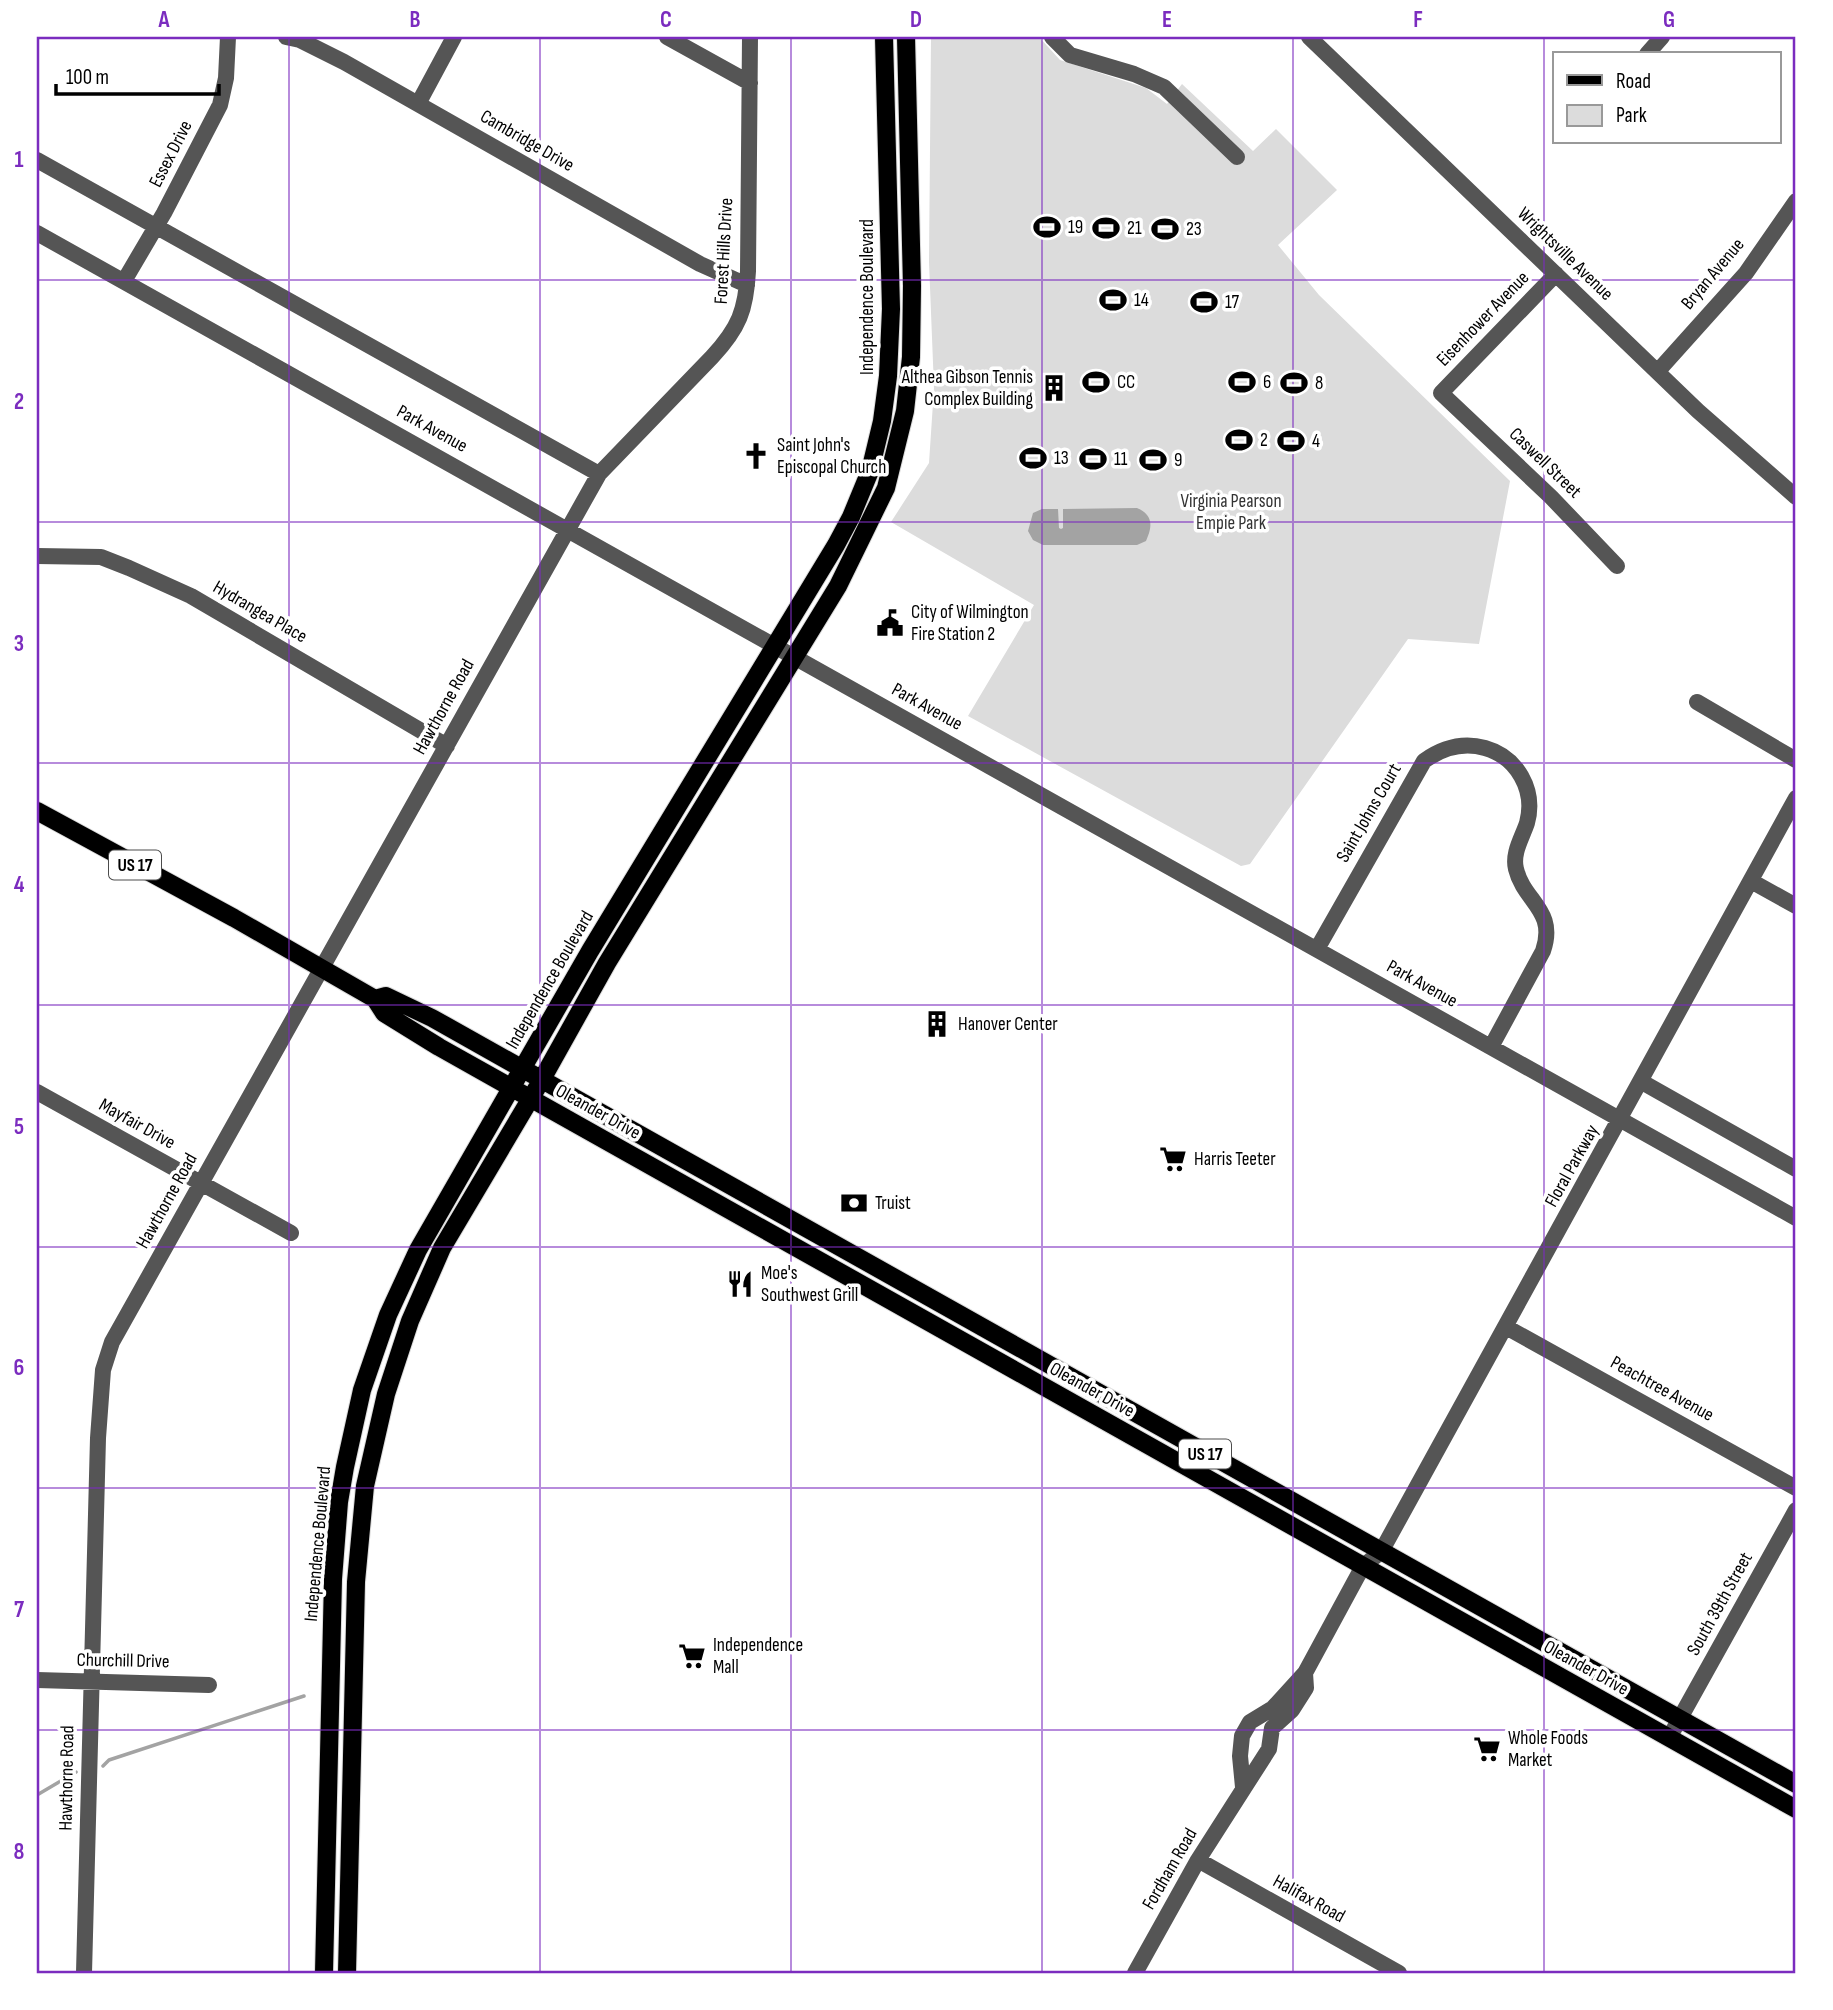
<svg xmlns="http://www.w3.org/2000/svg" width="1833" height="2010" font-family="'Sofia Sans Condensed',sans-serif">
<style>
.green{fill:#dcdcdc}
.water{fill:#a3a3a3}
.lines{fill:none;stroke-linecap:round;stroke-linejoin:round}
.stream{stroke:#a3a3a3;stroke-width:3.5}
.major-casing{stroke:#dbdbdb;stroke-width:20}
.minor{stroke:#555;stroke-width:16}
.major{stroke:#000;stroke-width:18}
.grid{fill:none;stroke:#7b2cbf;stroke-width:2;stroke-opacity:0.55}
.labels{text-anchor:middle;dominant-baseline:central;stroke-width:7;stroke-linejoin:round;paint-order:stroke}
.shield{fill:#fff;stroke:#4c4c4c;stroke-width:2}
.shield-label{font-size:18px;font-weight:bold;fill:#000}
.street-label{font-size:19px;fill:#000;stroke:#fff}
.poi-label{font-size:19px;fill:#000;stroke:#fff;text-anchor:start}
.park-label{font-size:19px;fill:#333;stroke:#fff}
.neatline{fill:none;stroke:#7b2cbf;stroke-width:2.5}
.grid-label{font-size:23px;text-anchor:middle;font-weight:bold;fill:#7b2cbf}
</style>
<rect width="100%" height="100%" fill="#fff"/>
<path class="green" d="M931 37H1039L1060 60 1146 88 1167 104 1182 84 1253 151 1276 129 1337 190 1278 245 1319 295 1510 481 1479 644 1408 639 1250 864 1241 866 968 716 1034 605 891 522 929 463 934 388 929 262Z"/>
<path class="water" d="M1137 508C1153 515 1153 526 1146 541L1137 545H1043L1033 540 1028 531 1033 513 1042 509H1058L1059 528 1061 529 1063 528V509Z"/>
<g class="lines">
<path class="stream" d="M103 1766 109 1760 304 1696
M37 1795 76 1772"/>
<defs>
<path id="major" d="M37 811 234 918 375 999 384 1013 439 1047 1796 1809
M375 999 386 996 432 1018 1796 1784
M324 1973 333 1579 339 1502 345 1467 362 1390 388 1315 418 1250 590 951 836 545 851 517 870 471 882 421 888 376 891 309 884 37
M347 1973 356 1582 365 1486 386 1394 410 1321 442 1248 541 1081 607 963 838 586 886 488 905 411 911 357 912 286 906 37"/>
</defs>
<use href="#major" class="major-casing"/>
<path class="minor" d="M286 37 300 40 344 62 700 264 747 285
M667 37 750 83
M1052 37 1070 55 1134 74 1164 87 1237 157
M1309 37 1698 411 1796 497
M1647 54 1662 37
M418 104 454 37
M37 160 599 474
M37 233 1796 1218
M1556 274 1441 393 1551 497 1617 566
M124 281 164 213 220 105 226 78 228 37
M1658 371 1746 273 1796 201
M37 556 101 557 129 568 191 596 447 746
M1697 702 1796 760
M1751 881 1796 906
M1317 949 1424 761C1442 748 1463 742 1485 748 1517 757 1536 790 1527 823 1522 838 1512 853 1516 869 1524 902 1557 910 1543 951L1491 1047
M1642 1082 1796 1169
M37 1092 291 1233
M1506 1327 1796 1488
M37 1680 209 1685
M1669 1738 1796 1510
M1243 1787 1240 1756 1242 1736 1250 1722 1273 1708 1305 1673 1363 1566 1381 1552 1796 798
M1198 1860 1399 1973
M84 1973 98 1438 103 1370 112 1342 599 474 712 357C739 328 746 310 748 271L750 37
M1135 1973 1198 1860 1269 1749 1272 1728 1292 1710 1306 1688 1305 1673"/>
<use href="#major" class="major"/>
</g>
<path class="grid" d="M289 37V1973M540 37V1973M791 37V1973M1042 37V1973M1293 37V1973M1544 37V1973M37 280H1796M37 522H1796M37 763H1796M37 1005H1796M37 1247H1796M37 1488H1796M37 1730H1796"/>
<defs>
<symbol id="stadium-bare" viewBox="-9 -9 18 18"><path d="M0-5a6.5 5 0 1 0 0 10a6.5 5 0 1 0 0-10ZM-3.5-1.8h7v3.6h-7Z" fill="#000" stroke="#fff" stroke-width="2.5" paint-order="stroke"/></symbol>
<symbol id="building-bare" viewBox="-9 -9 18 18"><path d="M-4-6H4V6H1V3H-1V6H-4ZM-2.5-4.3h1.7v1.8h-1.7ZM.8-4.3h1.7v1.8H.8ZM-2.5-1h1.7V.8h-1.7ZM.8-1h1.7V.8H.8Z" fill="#000" stroke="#fff" stroke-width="2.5" paint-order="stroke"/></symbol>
<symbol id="church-bare" viewBox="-9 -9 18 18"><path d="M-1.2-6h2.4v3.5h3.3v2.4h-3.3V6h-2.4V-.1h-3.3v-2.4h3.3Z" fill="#000" stroke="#fff" stroke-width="2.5" paint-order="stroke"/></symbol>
<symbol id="civic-bare" viewBox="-9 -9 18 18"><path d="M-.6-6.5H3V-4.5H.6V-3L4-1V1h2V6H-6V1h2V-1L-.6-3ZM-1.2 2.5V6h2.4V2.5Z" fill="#000" stroke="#fff" stroke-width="2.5" paint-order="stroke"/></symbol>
<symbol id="supermarket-bare" viewBox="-9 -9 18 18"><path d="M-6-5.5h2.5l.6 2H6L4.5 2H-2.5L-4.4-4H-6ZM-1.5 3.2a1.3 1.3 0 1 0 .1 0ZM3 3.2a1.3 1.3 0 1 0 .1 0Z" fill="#000" stroke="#fff" stroke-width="2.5" paint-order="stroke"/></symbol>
<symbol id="bank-bare" viewBox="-9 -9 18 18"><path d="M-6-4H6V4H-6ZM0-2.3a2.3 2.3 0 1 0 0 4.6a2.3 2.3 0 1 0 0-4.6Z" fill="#000" stroke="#fff" stroke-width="2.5" paint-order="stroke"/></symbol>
<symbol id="restaurant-bare" viewBox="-9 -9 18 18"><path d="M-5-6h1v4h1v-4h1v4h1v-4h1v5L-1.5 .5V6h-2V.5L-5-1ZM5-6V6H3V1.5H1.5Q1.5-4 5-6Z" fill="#000" stroke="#fff" stroke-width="2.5" paint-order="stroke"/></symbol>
</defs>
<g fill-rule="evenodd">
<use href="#stadium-bare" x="1028" y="208" width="38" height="38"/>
<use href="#stadium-bare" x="1087" y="209" width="38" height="38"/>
<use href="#stadium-bare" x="1146" y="210" width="38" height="38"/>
<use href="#stadium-bare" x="1094" y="281" width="38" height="38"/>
<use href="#stadium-bare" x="1185" y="283" width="38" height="38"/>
<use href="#stadium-bare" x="1077" y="363" width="38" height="38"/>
<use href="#stadium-bare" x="1223" y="363" width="38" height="38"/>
<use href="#stadium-bare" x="1275" y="364" width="38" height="38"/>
<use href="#building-bare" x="1035" y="369" width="38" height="38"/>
<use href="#stadium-bare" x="1220" y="421" width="38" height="38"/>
<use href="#stadium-bare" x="1272" y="422" width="38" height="38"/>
<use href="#church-bare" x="737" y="437" width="38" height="38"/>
<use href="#stadium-bare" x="1014" y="439" width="38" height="38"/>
<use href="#stadium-bare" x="1074" y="440" width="38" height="38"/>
<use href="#stadium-bare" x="1134" y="441" width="38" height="38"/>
<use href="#civic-bare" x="871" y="604" width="38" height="38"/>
<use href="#building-bare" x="918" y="1005" width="38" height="38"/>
<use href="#supermarket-bare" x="1154" y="1140" width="38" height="38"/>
<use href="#bank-bare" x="835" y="1184" width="38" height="38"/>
<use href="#restaurant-bare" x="721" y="1265" width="38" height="38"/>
<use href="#supermarket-bare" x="673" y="1637" width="38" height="38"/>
<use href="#supermarket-bare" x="1468" y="1730" width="38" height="38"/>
</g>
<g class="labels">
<g class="shield">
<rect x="109" y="850.5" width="52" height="29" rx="5"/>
<rect x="1179" y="1439.5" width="52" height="29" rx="5"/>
</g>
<g class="shield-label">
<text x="135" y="865">US 17</text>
<text x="1205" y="1454">US 17</text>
</g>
<g class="street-label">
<text transform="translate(527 141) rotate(30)">Cambridge Drive</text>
<text transform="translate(171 154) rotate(-63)">Essex Drive</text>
<text transform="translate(724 251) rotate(-87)">Forest Hills Drive</text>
<text transform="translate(1565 254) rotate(44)">Wrightsville Avenue</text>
<text transform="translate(1713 274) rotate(-50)">Bryan Avenue</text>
<text transform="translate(867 297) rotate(-90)">Independence Boulevard</text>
<text transform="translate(1483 319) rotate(-46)">Eisenhower Avenue</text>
<text transform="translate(432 429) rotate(29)">Park Avenue</text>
<text transform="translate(1545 463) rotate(44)">Caswell Street</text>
<text transform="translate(260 612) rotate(30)">Hydrangea Place</text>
<text transform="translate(444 707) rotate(-61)">Hawthorne Road</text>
<text transform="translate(927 707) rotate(29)">Park Avenue</text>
<text transform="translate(1369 813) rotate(-60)">Saint Johns Court</text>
<text transform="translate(550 980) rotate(-60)">Independence Boulevard</text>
<text transform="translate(1422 984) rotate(29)">Park Avenue</text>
<text transform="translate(598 1112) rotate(29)">Oleander Drive</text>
<text transform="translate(137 1124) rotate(29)">Mayfair Drive</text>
<text transform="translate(1572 1166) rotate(-61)">Floral Parkway</text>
<text transform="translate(167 1201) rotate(-61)">Hawthorne Road</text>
<text transform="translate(1662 1389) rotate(29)">Peachtree Avenue</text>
<text transform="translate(1092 1390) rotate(29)">Oleander Drive</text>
<text transform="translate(318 1544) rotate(-85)">Independence Boulevard</text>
<text transform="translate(1720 1604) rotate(-61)">South 39th Street</text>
<text transform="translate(123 1661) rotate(1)">Churchill Drive</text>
<text transform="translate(1586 1668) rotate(29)">Oleander Drive</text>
<text transform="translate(67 1778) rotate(-89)">Hawthorne Road</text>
<text transform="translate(1170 1869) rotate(-60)">Fordham Road</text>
<text transform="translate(1309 1899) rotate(29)">Halifax Road</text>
</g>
<g class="poi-label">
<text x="1068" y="227">19</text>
<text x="1127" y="228">21</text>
<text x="1186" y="229">23</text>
<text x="1134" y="300">14</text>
<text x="1225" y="302">17</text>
<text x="1033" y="377" text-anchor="end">Althea Gibson Tennis<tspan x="1033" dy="22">Complex Building</tspan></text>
<text x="1117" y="382">CC</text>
<text x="1263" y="382">6</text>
<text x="1315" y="383">8</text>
<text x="1260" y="440">2</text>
<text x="1312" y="441">4</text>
<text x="777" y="445">Saint John's<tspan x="777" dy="22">Episcopal Church</tspan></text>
<text x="1054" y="458">13</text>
<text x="1114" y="459">11</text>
<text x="1174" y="460">9</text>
<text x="911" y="612">City of Wilmington<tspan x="911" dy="22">Fire Station 2</tspan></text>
<text x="958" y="1024">Hanover Center</text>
<text x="1194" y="1159">Harris Teeter</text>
<text x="875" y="1203">Truist</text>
<text x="761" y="1273">Moe's<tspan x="761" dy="22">Southwest Grill</tspan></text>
<text x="713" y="1645">Independence<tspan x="713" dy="22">Mall</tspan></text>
<text x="1508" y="1738">Whole Foods<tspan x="1508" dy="22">Market</tspan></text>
</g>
<g class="park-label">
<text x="1231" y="501">Virginia Pearson<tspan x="1231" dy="22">Empie Park</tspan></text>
</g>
</g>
<rect width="1833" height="2010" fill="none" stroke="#ffffff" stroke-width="77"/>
<rect x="1553" y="52" width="228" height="91" fill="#ffffff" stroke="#999999" stroke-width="2"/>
<rect x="1567" y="75" width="35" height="10" fill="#000000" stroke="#999999" stroke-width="2"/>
<text x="1616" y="88" font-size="21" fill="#000000">Road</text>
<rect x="1567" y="105" width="35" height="21" fill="#dcdcdc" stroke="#999999" stroke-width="2"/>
<text x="1616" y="122" font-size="21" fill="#000000">Park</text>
<path d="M56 84v10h163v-10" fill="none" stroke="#000000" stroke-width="3.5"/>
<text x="66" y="84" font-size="21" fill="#000000" stroke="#ffffff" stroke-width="5" paint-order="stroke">100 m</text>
<rect x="38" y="38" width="1756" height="1934" class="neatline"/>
<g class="grid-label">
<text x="164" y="27">A</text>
<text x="415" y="27">B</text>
<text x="666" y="27">C</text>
<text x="916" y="27">D</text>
<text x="1167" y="27">E</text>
<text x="1418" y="27">F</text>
<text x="1669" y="27">G</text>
<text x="19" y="167">1</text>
<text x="19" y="409">2</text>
<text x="19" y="651">3</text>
<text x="19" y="892">4</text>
<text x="19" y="1134">5</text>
<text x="19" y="1375">6</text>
<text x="19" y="1617">7</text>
<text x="19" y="1859">8</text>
</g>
</svg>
